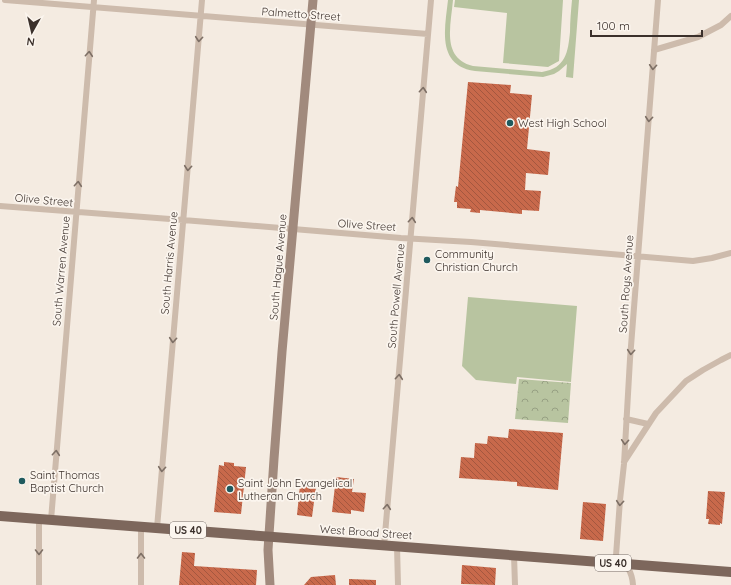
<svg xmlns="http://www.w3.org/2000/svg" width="731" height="585" font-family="Quicksand,sans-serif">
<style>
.grass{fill:#b8c4a0}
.forest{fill:url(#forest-crowns)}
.building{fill:url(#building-back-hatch)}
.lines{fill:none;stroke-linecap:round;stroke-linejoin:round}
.street{stroke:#cdbbac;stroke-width:6}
.secondary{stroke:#a18a7d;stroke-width:9}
.primary{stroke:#7d675c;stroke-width:10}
.oneway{stroke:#7d6f65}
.poi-dot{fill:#1f5a5e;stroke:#fbf5ee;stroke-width:1.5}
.labels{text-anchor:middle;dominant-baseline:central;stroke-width:3.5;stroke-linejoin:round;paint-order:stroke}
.shield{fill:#fbf5ee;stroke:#756b66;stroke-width:1}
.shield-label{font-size:10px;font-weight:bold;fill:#3b302b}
.street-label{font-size:11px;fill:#3b302b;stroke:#fbf5ee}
.poi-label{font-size:11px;fill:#3b302b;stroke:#fbf5ee;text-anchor:start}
</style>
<defs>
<pattern id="forest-crowns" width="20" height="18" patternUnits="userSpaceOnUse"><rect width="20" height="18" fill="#b8c4a0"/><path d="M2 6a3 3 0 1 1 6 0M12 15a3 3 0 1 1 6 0" fill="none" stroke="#97a083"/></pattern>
<pattern id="building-back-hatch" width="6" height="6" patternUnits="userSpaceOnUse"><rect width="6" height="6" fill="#c8694b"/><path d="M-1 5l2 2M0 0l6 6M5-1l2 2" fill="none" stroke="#a4573f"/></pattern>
</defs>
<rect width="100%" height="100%" fill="#f4ebe1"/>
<path class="grass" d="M448 0H453C451 25 441 58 473 66L542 72C566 68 568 52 570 32 570 21 571 11 572 0H579L573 78 566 77 567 64 559 71 554 74 543 77 475 71C436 65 445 28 448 0Z
M455 0H563L559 61 548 67 503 63 507 13 454 7Z
M468 297 577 306 571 382 517 377 516 384 476 380 462 366Z"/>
<path class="forest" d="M519 379 571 383 568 423 515 419Z"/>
<path class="building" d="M468 82 511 85 510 93 532 95 527 149 550 152 548 175 526 173 525 190 541 191 539 211 522 210V214L480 210V213L470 212 471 209 457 208V202H454L456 186 458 187Z
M509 429 563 433 558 490 517 486V482L459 478 461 457 474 458 475 443 487 444 488 436 508 438Z
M224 462 234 463V466L246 467 241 514 214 512 219 465 224 466Z
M336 477 354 479 352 492 366 493 364 512 351 510V514L332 512Z
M300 485 316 487 312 517 297 515Z
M708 491 725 492 722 524 720 523V525L708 524 709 519H706Z
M583 502 606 504 603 541 580 539Z
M182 552 195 553 194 566 257 570 256 585H179Z
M462 565 496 568 495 585 461 584Z
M335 575 336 585H304L311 577Z
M349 579 376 580V585H349Z"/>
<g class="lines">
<path class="street" d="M5 0 428 34
M654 50 698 37 721 25 731 16
M0 206 183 220 401 238 471 242 693 261 712 258 731 253
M626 419 648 424
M624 462 639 439 656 413 686 381 703 370 721 360 731 355
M39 519V585
M51 520 94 0
M141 527V585
M157 528 202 0
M384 546 431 0
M397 546 398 585
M514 555 515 585
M633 585C632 571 627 565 616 556L620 500 624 464 630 359 658 0"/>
<path class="secondary" d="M270 585 268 550 274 459 282 352 313 0"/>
<path class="primary" d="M0 516 731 572"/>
</g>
<defs><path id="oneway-chevron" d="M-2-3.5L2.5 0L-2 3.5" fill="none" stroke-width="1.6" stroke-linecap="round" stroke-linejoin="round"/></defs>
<g class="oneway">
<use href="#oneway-chevron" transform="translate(199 39) rotate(95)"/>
<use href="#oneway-chevron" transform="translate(89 54) rotate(-85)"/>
<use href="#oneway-chevron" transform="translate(653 67) rotate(94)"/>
<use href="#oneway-chevron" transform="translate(423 90) rotate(-85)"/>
<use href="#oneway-chevron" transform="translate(649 119) rotate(95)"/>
<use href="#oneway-chevron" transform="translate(188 168) rotate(95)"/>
<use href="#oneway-chevron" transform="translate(78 184) rotate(-85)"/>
<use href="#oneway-chevron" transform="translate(412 220) rotate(-85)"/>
<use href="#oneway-chevron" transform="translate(173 340) rotate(95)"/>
<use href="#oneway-chevron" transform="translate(631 352) rotate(95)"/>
<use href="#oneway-chevron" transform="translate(399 377) rotate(-85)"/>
<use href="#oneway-chevron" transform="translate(625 442) rotate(94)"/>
<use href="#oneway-chevron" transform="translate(56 453) rotate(-85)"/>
<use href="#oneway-chevron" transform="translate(162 469) rotate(95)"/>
<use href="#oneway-chevron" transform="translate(620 503) rotate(95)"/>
<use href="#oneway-chevron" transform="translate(387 507) rotate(-85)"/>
<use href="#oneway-chevron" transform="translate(39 552) rotate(90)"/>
<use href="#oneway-chevron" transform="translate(141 556) rotate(-90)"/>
</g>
<g class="poi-dot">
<circle cx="510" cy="123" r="4"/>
<circle cx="427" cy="260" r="4"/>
<circle cx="22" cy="481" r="4"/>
<circle cx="230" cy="489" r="4"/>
</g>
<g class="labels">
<g class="shield">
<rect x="170" y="522" width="36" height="16" rx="3"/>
<rect x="595" y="555" width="36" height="16" rx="3"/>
</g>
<g class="shield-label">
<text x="188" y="530">US 40</text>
<text x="613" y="563">US 40</text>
</g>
<g class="street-label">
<text transform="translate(301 14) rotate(4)">Palmetto Street</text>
<text transform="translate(44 200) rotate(5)">Olive Street</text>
<text transform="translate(367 225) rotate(4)">Olive Street</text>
<text transform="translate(169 263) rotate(-85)">South Harris Avenue</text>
<text transform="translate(278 267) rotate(-85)">South Hague Avenue</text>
<text transform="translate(61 271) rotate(-85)">South Warren Avenue</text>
<text transform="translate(626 284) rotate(-86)">South Roys Avenue</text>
<text transform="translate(396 296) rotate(-85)">South Powell Avenue</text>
<text transform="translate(366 532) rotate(4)">West Broad Street</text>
</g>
<g class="poi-label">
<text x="518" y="123">West High School</text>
<text x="435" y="254">Community<tspan x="435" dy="13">Christian Church</tspan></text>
<text x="30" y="475">Saint Thomas<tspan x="30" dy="13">Baptist Church</tspan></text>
<text x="238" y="483">Saint John Evangelical<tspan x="238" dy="13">Lutheran Church</tspan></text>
</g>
</g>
<g transform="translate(32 32) rotate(188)" stroke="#fbf5ee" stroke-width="3" paint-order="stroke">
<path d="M0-3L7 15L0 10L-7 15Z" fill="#3b302b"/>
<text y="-6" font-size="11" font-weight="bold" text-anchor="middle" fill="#3b302b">N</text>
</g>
<path d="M591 30v6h111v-6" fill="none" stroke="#3b302b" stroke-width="2"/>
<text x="597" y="30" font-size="12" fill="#3b302b" stroke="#fbf5ee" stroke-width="3" paint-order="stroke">100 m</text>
</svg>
